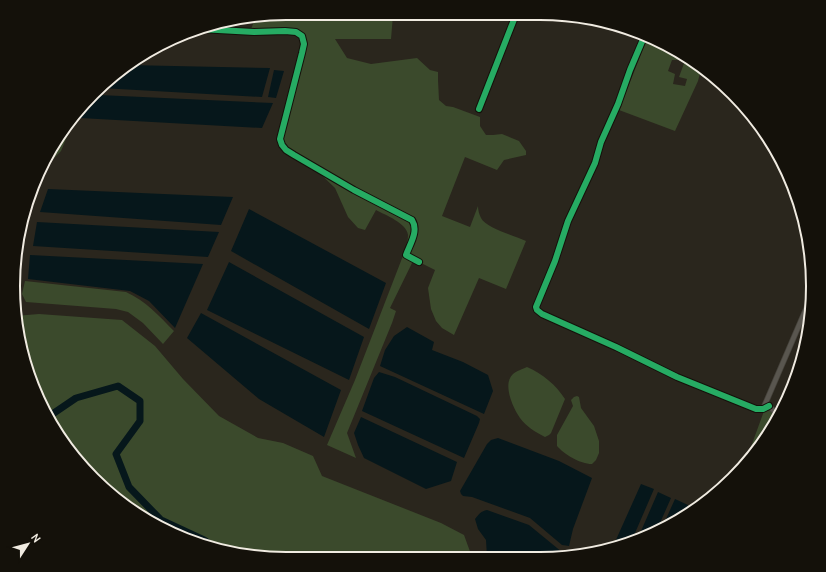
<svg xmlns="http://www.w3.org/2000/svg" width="826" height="572" font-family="Cabin,sans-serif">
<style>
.green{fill:#3b4a2c}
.water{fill:#06171b}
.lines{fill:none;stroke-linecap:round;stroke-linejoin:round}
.river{stroke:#06171b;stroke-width:7}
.minor-casing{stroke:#46433c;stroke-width:6}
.minor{stroke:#59564f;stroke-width:4.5}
.cycleway-casing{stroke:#14110a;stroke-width:8}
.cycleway{stroke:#26ab63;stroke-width:6}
.rim{fill:none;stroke:#f0ebe1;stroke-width:2}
</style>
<rect width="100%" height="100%" fill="#2a261d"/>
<path class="green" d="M286 13 393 15 391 39H335L347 58 371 64 417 58 430 70 438 72V80L439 100 446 106 453 107 480 117V126L486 135H493L502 134 519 141 526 151V155L504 160 497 170 465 157 442 216 470 227 478 206C478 210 479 214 481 218 486 228 515 236 526 241L506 289 479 278 454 335 442 328 436 321 431 309 428 288 435 270 419 262 412 263 390 308 396 311 392 323 347 433 356 458 327 445 355 380 406 248C407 244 408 239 408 235 407 223 385 215 376 210L365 230 358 228 348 217 335 188 312 166 286 150 280 139 302 53 301 33 297 30 251 29 256 17Z
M647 39 677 50 681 53 678 60H672L668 71 675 74 673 84 685 86 687 79 679 77 686 58 692 63 691 65 692 68 700 73 698 81 675 131 619 110Z
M74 117 73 122 61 151 52 160 46 162Z
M25 281 126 292C146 301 159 316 174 331L163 344 143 323 128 312 116 309 26 302 22 294Z
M39 314 122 320 155 346 183 379 219 416 258 438 283 443 313 456 322 476 441 523 464 535 472 557 268 558 227 552 224 544 204 540 213 549 165 531 120 503 81 466 41 407 15 322V316Z
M527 367C543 374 556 385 565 399L551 433 549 435 545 437C535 432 526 426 520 418 513 408 502 384 513 374 516 371 523 369 527 367Z
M577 396 579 397 581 408 594 426 599 441V453L596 460 592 464C580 464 564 454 557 446V435L573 406 571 400 574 397Z
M769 410 779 415 757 452 744 466 764 411Z"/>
<path class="water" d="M127 65 270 68 262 97 101 88Z
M274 70 284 71 276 98 268 97Z
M99 95 273 103 262 128 80 118 81 106 90 98H94Z
M48 189 233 197 221 225 40 212Z
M249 209 386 283 369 329 231 251Z
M37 222 219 232 208 257 33 246Z
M30 255 203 264 175 328 149 301 130 291 28 279Z
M229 262 364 337 349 380 207 310Z
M201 313 341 390 324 437 259 399 187 338Z
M407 327 434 342 432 350 463 362 488 375 493 391 484 414 380 366 385 350 394 336Z
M379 372 395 377 477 416 480 419 479 423 464 458 362 411 374 378Z
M361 417 457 462 451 481 426 489 364 458 358 445 354 433Z
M498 438 559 461 592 478 573 529 569 546 562 545 530 518 472 497 463 496 461 494 460 491 487 444 491 440Z
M641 484 654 489 632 540 618 544 615 542Z
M658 492 671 498 656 532 638 538Z
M675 499 688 505 683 516 661 530Z
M487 510 529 525 568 557H487L486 540 478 529 475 519C479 514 481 511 487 510Z
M204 540 224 544 227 552 213 549Z"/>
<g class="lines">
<path class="river" d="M48 417 76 398 118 386 140 401V421L116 454 129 487 161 520 204 540 220 551"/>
<defs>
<path id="minor" d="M200 29 254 32 285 31 296 32 302 36 304 44 302 53 280 139 282 145 286 150 294 155 354 190 412 220C419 231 410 244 406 255L419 262
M644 37 630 70 618 104 601 142 595 163 568 221 555 261 536 307 537 310 542 314 616 347 677 377 756 409H763L769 406
M479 109 515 17
M768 405 774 411 780 414
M763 409 812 295"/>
</defs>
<use href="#minor" class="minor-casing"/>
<use href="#minor" class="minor"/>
<defs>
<path id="cycleway" d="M200 29 254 32 285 31 296 32 302 36 304 44 302 53 280 139 282 145 286 150 294 155 354 190 412 220C419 231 410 244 406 255L419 262
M644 37 630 70 618 104 601 142 595 163 568 221 555 261 536 307 537 310 542 314 616 347 677 377 756 409H763L769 406
M479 109 515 17"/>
</defs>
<use href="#cycleway" class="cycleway-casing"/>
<use href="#cycleway" class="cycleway"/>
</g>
<path d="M0 0H826V572H0ZM286 20H540A266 266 0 0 1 806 286V286A266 266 0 0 1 540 552H286A266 266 0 0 1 20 286V286A266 266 0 0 1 286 20Z" fill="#14110a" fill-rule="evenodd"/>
<path class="rim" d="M286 20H540A266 266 0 0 1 806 286V286A266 266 0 0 1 540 552H286A266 266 0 0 1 20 286V286A266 266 0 0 1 286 20Z"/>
<g transform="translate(28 544) rotate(54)" stroke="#14110a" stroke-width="3" paint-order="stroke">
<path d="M0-3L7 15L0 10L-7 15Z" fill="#f0ebe1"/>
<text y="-6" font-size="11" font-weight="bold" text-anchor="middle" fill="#f0ebe1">N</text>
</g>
</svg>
